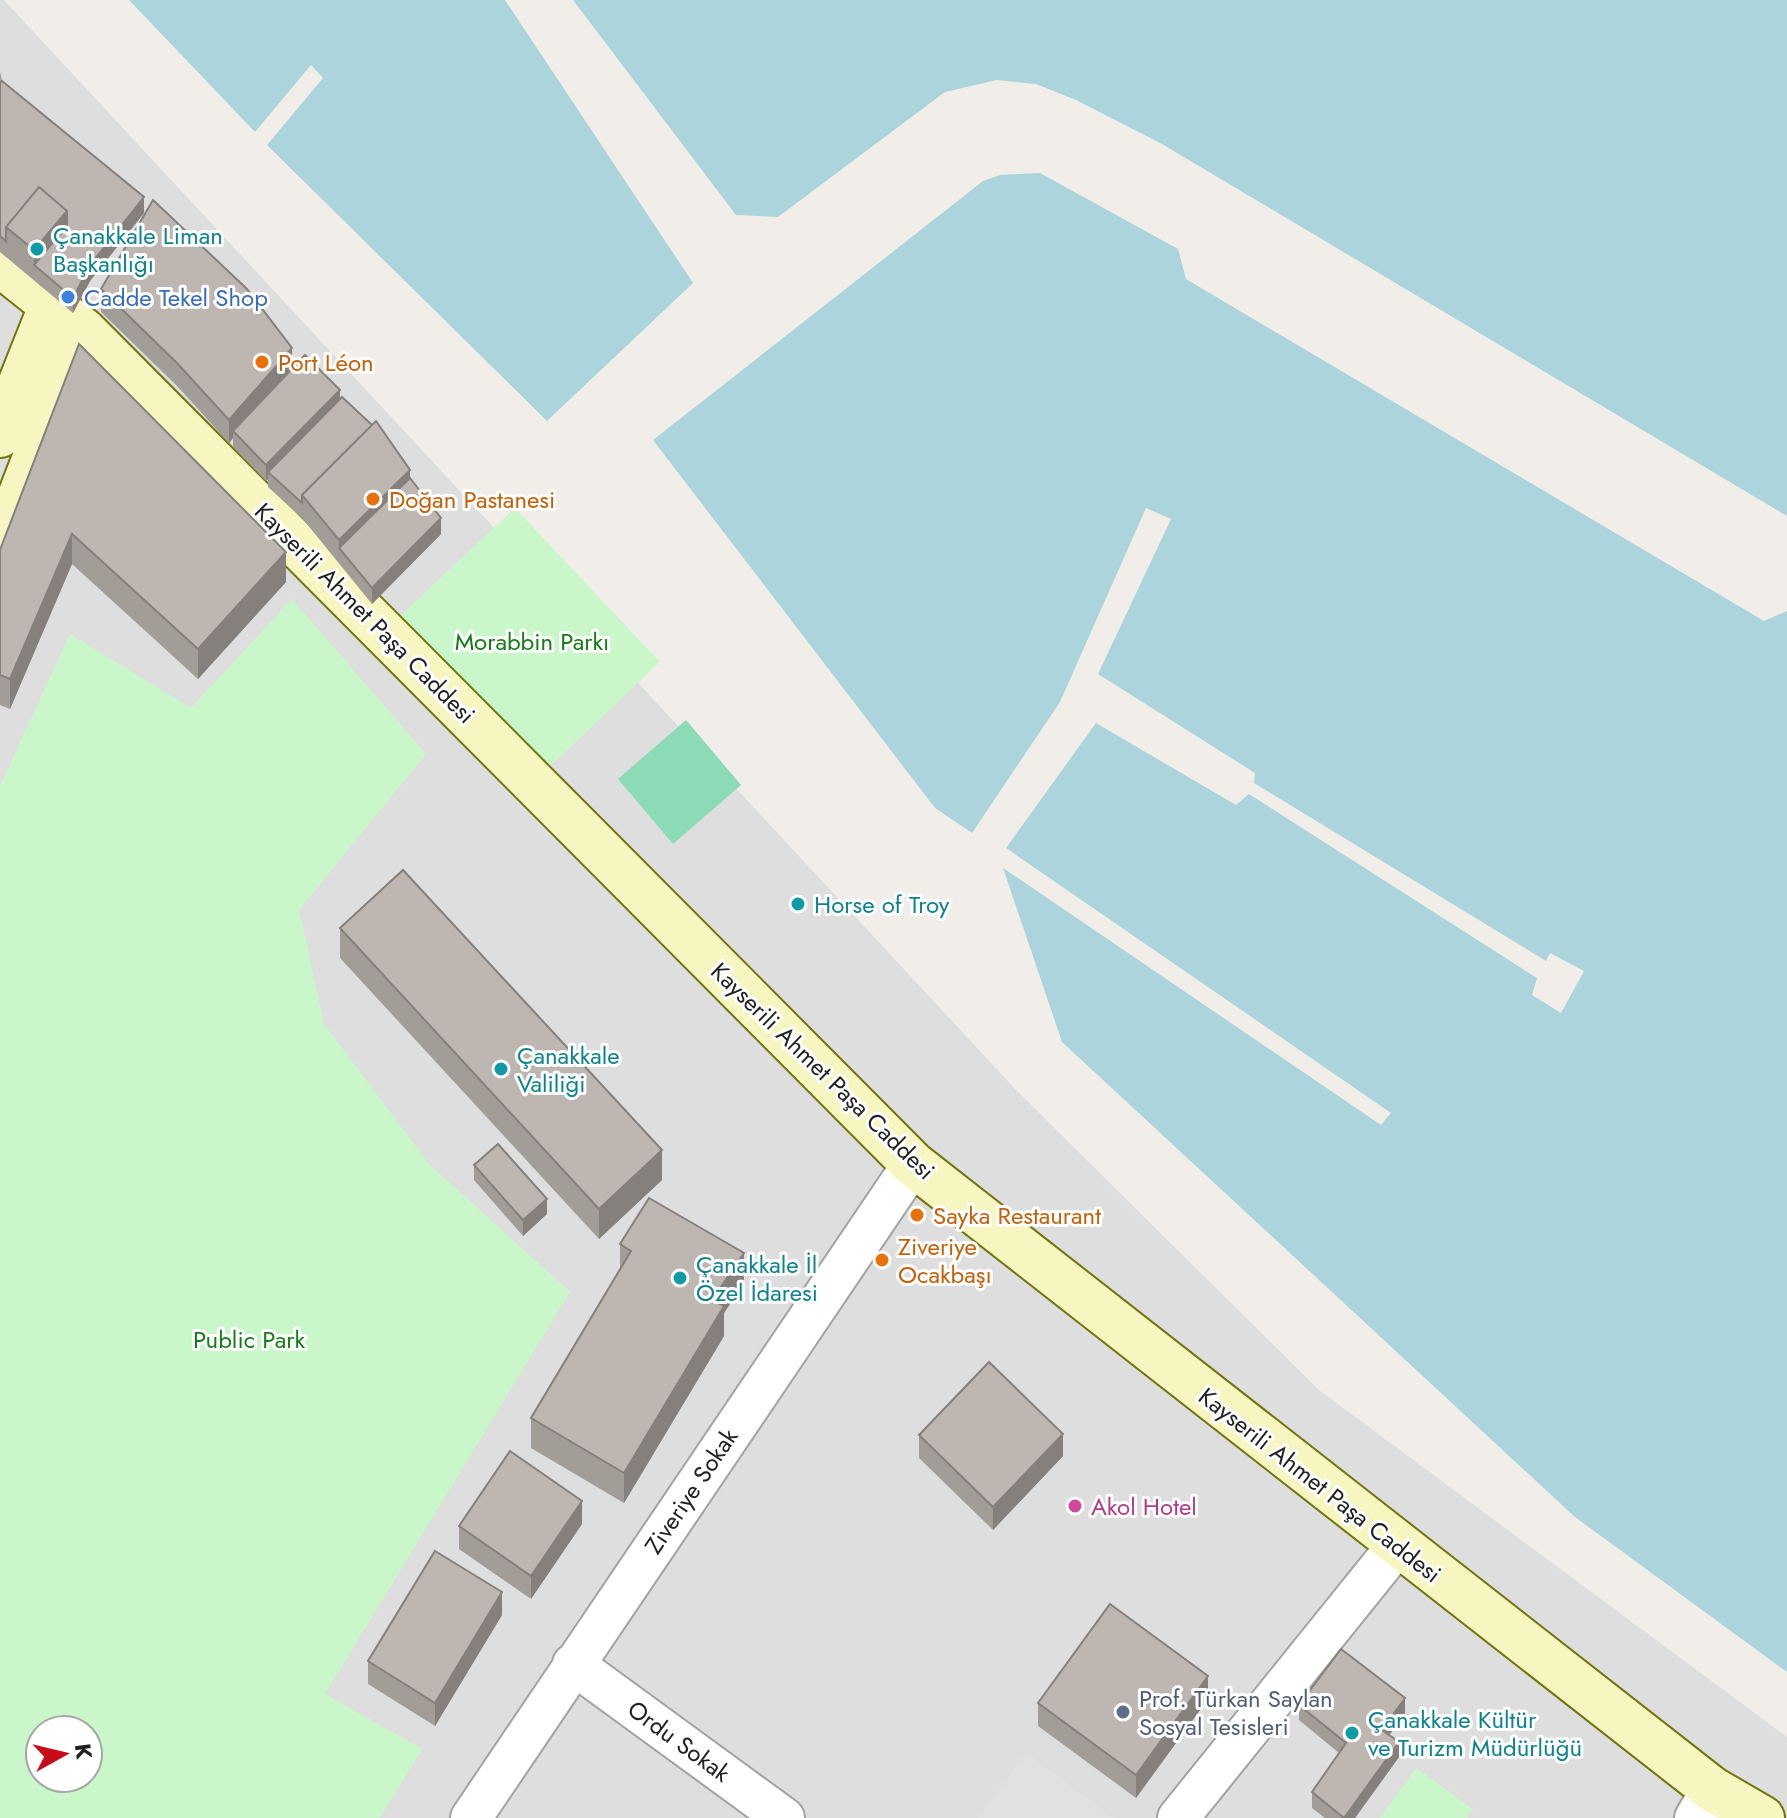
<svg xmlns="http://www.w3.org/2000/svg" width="1787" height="1818" font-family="Jost,sans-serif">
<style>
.residential{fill:#dfdedf;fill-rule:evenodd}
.park{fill:#caf7ca;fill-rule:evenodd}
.pitch{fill:#8cdbb7}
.parking{fill:#e1e1e1}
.water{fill:#acd4dc}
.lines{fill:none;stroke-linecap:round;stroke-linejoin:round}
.minor-casing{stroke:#a2a2a2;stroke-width:44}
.secondary-casing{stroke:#71750b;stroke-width:48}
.minor{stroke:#fff;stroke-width:40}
.secondary{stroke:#f7f6c1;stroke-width:44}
.wall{fill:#a39d98}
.shaded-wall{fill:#85807c}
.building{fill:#beb7b1;stroke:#85807c;stroke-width:2}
.culture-dot{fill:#0f9aa8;stroke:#fff;stroke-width:3}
.shop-dot{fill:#3f7fe0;stroke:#fff;stroke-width:3}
.food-dot{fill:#e8710a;stroke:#fff;stroke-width:3}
.hotel-dot{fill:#d1479c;stroke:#fff;stroke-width:3}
.service-dot{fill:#5c6f8a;stroke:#fff;stroke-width:3}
.labels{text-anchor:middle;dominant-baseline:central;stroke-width:6;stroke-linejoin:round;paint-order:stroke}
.culture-label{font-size:24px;fill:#0d838f;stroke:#fff;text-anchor:start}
.shop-label{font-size:24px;fill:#366cbe;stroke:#fff;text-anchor:start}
.food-label{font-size:24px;fill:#c56008;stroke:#fff;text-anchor:start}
.street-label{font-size:24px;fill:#212121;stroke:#fff}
.park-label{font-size:24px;fill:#127d14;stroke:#fff}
.hotel-label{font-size:24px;fill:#b23c85;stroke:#fff;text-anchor:start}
.service-label{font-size:24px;fill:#4e5e75;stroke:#fff;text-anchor:start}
</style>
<rect width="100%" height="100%" fill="#f1eee9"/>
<path class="residential" d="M0 0H4L1019 1093 1319 1390 1787 1737V1818H0ZM40 1730H88V1778H40Z"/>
<path class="park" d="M515 508 660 662 545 771 400 616Z
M292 599 426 754 299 910 324 1024 429 1164 570 1292 325 1694 422 1749 380 1818H0V786L70 634 191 708ZM40 1730H88V1778H40Z
M1416 1768 1473 1809 1467 1818H1380Z"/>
<path class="pitch" d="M686 720 741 785 673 844 618 779Z"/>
<path class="parking" d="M1026 1753 1114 1818H979Z"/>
<path class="water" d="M129 0H505L693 283 547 421 267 145 323 78 311 65 255 132Z
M573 0H1787V516L1162 144 1076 100 1036 84 997 80 945 92 778 217 736 215Z
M1040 173 1178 249 1186 279 1764 621 1787 611V1672L1575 1517 1062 1042 1003 868 1381 1125 1391 1113 1006 848 1096 723 1236 805 1249 794 1537 978 1532 995 1561 1013 1584 971 1550 953 1546 961 1254 783 1255 773 1098 674 1171 519 1146 508 1060 702 972 833 935 808 653 440 983 181 1000 175Z"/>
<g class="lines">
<defs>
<path id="minor" d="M573 1664 784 1818
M471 1818 913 1164
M1178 1818 1397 1546
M1695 1818 1712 1789"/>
<path id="secondary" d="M0 264 84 331 913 1164 1712 1789 1762 1818
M0 435 52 304
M0 548 84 331"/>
</defs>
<use href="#minor" class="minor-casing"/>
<use href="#secondary" class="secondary-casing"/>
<use href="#minor" class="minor"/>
<use href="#secondary" class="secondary"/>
</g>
<path class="wall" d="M0 71 2 81 144 213 90 281 73 313 0 252Z
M101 289 292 368 340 398 410 478 441 534 372 604 302 518 268 487V479L266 481 233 447V438L229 443 177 386 101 312Z
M79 344 286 582 198 679 72 564 10 709 0 705V550Z
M340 928 662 1180 599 1239 340 958Z
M474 1165 547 1214 523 1236 474 1180Z
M620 1244 744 1283 724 1313V1336L624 1503 531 1448V1418L620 1270Z
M919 1435 1063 1456 993 1530 919 1458Z
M582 1524 531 1599 459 1549V1526Z
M502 1615 435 1726 368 1684V1661Z
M1208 1699 1136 1798 1038 1726V1703Z
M1299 1705 1405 1714 1389 1735 1399 1757 1355 1818H1325L1312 1808V1792L1339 1753 1299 1720Z"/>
<path class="shaded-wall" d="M144 197V213L90 281 73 313V298L90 265Z
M67 211V241L34 265V250Z
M292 348V371L233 431V438L229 443V420Z
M340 390V406L268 472V479L266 481V465Z
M410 470V493L339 548V540Z
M441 518V534L372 604V588Z
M72 534V564L10 709V679Z
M286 552V582L198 679V649Z
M662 1150V1180L599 1239V1209Z
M547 1199V1214L523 1236V1220Z
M744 1253V1283L724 1313V1336L624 1503V1473L712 1300Z
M1063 1434V1456L993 1530V1507Z
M582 1501V1524L531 1599V1576Z
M502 1592V1615L435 1726V1703Z
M1208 1676V1699L1136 1798V1775Z
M1405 1698V1714L1382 1745V1730Z
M1399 1742V1757L1355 1818H1344Z"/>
<path class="building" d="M2 81 144 197 90 265 73 298 34 265 67 226V211L39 187 6 227V241L0 236V83Z
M39 187 67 211 34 250 6 227Z
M153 200 247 289 292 348 229 420 177 363 101 289Z
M79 344 286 552 198 649 72 534 10 679 0 675V550Z
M305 355 340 390 266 465 233 431Z
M342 397 372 425 302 495V503L268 472Z
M376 421 410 470 339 540 302 495Z
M410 478 441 518 372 588 339 548Z
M403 870 662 1150 599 1209 340 928Z
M498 1144 547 1199 523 1220 474 1165Z
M649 1198 744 1253 712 1300 724 1306 624 1473 531 1418 631 1251 620 1244Z
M989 1362 1063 1434 993 1507 919 1435Z
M510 1451 582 1501 531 1576 459 1526Z
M435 1551 502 1592 435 1703 368 1661Z
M1110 1604 1208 1676 1136 1775 1038 1703Z
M1341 1649 1405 1698 1382 1730 1399 1742 1344 1818 1312 1792 1346 1743 1299 1705Z"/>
<g class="culture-dot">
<circle cx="37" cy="249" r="8"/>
<circle cx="798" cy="904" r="8"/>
<circle cx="501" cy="1069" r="8"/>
<circle cx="680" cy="1278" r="8"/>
<circle cx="1352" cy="1733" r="8"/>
</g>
<circle class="shop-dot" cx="68" cy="297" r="8"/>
<g class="food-dot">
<circle cx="262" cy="362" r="8"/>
<circle cx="373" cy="499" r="8"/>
<circle cx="917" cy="1215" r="8"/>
<circle cx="882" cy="1260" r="8"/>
</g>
<circle class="hotel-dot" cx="1075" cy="1506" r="8"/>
<circle class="service-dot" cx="1123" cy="1712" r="8"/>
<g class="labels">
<g class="culture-label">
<text x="53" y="235">Çanakkale Liman<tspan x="53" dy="28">Başkanlığı</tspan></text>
<text x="814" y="904">Horse of Troy</text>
<text x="517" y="1055">Çanakkale<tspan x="517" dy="28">Valiliği</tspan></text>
<text x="696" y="1264">Çanakkale İl<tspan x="696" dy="28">Özel İdaresi</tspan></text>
<text x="1368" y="1719">Çanakkale Kültür<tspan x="1368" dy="28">ve Turizm Müdürlüğü</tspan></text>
</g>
<g class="shop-label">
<text x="84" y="297">Cadde Tekel Shop</text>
</g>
<g class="food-label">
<text x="278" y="362">Port Léon</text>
<text x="389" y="499">Doğan Pastanesi</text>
<text x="933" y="1215">Sayka Restaurant</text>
<text x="898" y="1246">Ziveriye<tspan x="898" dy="28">Ocakbaşı</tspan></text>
</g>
<g class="street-label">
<text transform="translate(365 613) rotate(45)">Kayserili Ahmet Paşa Caddesi</text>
<text transform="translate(823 1071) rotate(44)">Kayserili Ahmet Paşa Caddesi</text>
<text transform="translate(1320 1485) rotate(38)">Kayserili Ahmet Paşa Caddesi</text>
<text transform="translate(691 1491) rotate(-56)">Ziveriye Sokak</text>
<text transform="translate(679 1741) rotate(36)">Ordu Sokak</text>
</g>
<g class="park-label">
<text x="532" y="641">Morabbin Parkı</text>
<text x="249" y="1339">Public Park</text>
</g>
<g class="hotel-label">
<text x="1091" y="1506">Akol Hotel</text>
</g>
<g class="service-label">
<text x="1139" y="1698">Prof. Türkan Saylan<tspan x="1139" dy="28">Sosyal Tesisleri</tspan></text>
</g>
</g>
<g transform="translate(64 1754) rotate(82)"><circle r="38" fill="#ffffff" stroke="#a6a6a6" stroke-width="2"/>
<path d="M0-6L14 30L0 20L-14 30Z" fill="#c70b18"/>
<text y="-12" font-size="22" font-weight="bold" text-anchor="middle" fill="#212121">K</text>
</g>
</svg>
